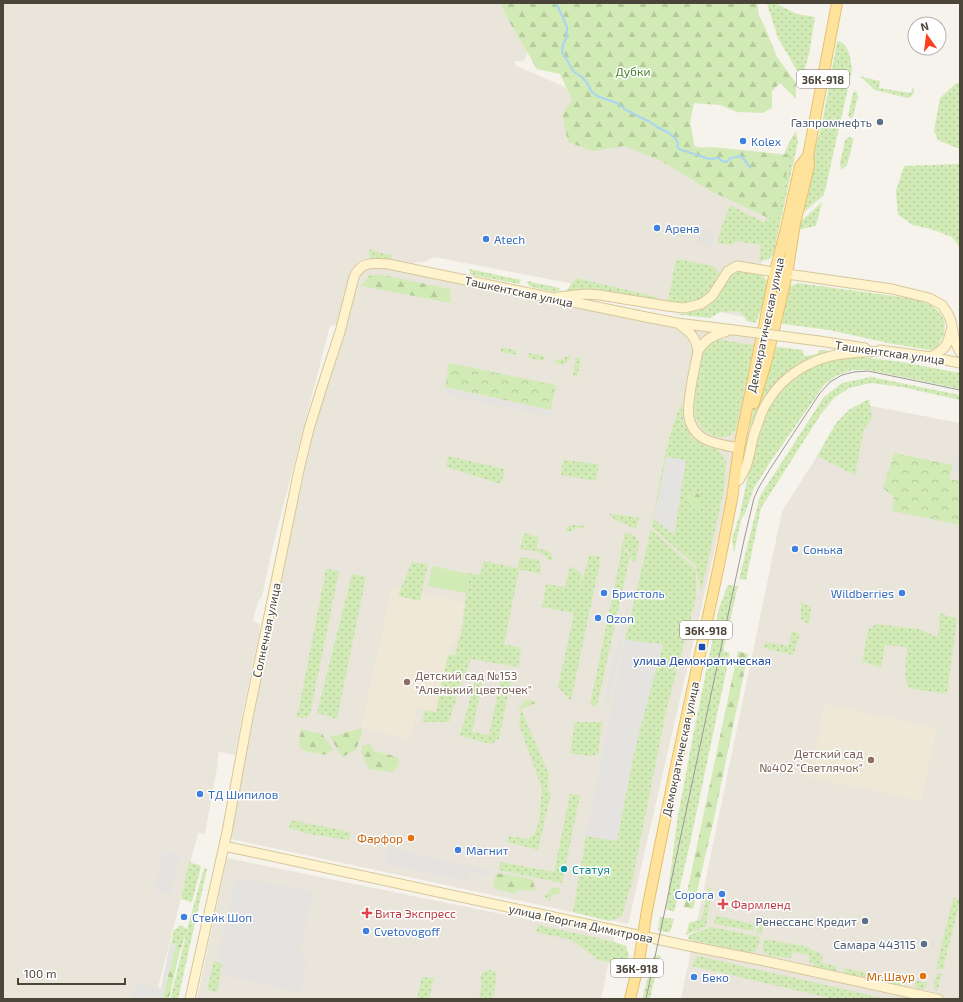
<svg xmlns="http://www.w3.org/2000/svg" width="963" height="1002" font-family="'Exo 2',sans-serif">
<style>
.residential{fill:#eae5da}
.industrial{fill:#e6e2dd}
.education{fill:#efe8d6}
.grass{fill:url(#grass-dots)}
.forest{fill:url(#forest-firs)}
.park{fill:url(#park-crowns)}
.pitch{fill:#d2eab5}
.parking{fill:#e5e3e0}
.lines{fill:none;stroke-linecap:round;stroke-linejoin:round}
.stream{stroke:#a9d4f2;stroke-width:2}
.secondary-casing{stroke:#d6c79b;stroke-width:11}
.primary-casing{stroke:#e6c16a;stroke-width:12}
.secondary{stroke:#fff3cd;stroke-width:9}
.primary{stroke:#ffe39c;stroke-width:10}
.tram{stroke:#9a9a9a;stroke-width:1}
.secondary-bridge-casing{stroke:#d6c79b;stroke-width:11;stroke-linecap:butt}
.secondary-bridge{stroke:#fff3cd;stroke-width:9}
.service-dot{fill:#5c6f8a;stroke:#fff;stroke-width:1.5}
.shop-dot{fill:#3f7fe0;stroke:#fff;stroke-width:1.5}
.transit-dot{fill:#1a4fb4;stroke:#fff;stroke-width:1.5}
.education-dot{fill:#8d6e63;stroke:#fff;stroke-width:1.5}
.food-dot{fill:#e8710a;stroke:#fff;stroke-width:1.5}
.culture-dot{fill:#0f9aa8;stroke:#fff;stroke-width:1.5}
.health-dot{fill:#e0444e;stroke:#fff;stroke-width:1.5}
.labels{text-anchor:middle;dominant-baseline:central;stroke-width:3;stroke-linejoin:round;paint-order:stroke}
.shield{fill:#fff;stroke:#817c74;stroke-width:1}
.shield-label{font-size:11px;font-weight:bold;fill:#4b4439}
.park-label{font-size:12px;fill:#4a7f2a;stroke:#fff}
.service-label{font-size:12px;fill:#4e5e75;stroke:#fff;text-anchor:end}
.shop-label{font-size:12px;fill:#366cbe;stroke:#fff;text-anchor:start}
.street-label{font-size:12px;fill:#4b4439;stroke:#fff}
.transit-label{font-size:12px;fill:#164399;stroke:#fff}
.education-label{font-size:12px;fill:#785e54;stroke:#fff;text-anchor:start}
.food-label{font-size:12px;fill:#c56008;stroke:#fff;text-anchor:end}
.culture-label{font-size:12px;fill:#0d838f;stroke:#fff;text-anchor:start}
.health-label{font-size:12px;fill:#be3a42;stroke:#fff;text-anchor:start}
</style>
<defs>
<pattern id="grass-dots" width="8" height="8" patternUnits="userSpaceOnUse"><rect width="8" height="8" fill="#d2eab5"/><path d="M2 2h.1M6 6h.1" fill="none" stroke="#b6ca9c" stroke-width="1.8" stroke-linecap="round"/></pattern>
<pattern id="forest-firs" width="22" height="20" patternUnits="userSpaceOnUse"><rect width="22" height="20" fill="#d2eab5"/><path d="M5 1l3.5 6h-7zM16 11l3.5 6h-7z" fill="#b6ca9c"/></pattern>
<pattern id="park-crowns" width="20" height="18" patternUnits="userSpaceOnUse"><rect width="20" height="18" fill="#d2eab5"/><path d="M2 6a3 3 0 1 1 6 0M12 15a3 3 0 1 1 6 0" fill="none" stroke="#b6ca9c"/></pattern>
</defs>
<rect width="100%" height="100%" fill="#f6f3ec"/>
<path class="residential" d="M3 3H509L511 24 527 52 525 59 523 61H515V65L785 185 745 317 434 257 424 262 415 263 369 258 361 260 353 268 350 273 341 317 337 325 330 326 273 545 262 597 258 601 253 621 260 624 259 635 242 715 235 755 219 752 217 761 218 762 205 834 198 833 155 999H3Z
M362 267 387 269 647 322 683 328 762 337 746 414 628 924 226 838 313 416Z
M866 405 960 423V999H681L782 511 843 416Z
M227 858 614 937 601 999H197Z"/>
<path class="industrial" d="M700 228 714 231 711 247 696 244Z"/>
<path class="education" d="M392 587 465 603 456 644 451 643 436 712 417 709 410 739 361 728Z
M825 704 937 728 921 801 809 777Z"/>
<path class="grass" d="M775 3 797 14 815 17 809 54 802 79 778 38 767 4Z
M839 41C849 45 851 60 852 70L824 195 799 216 813 156 822 124 837 42Z
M859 75 866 78 880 81 879 88 911 93 913 87 914 92 912 96 908 98 875 90Z
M956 83H960V148H957L938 140 934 131 940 98Z
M856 91 857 93 858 96 853 116 852 118H850L848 116 853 93Z
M796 131 798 142 773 255 769 259 759 262 761 245 735 241 733 245 717 243 723 223 730 205 765 223 785 152 791 139Z
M849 137 852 138 853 139V142L847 165 841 170 840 163 845 140Z
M960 164V248L952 237 931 229 913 225 898 215 896 191 904 166Z
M822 202 816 226 797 230 798 224Z
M370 249 380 253 392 255 391 261 371 259 369 254Z
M676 259 709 265 715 267 720 274 714 286 701 299 685 306H667Z
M470 269 521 280 519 284 473 275 470 274Z
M738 271 763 276 768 282 767 294 756 323 746 321 745 317 739 311 720 312 710 318 673 314H684L708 306 716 299 731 273Z
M576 278 657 297 656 302 596 292 566 291Z
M527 281 559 288 560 290 554 292 531 287 528 284Z
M798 283 915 299 931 305 941 314 945 323 944 334 938 347 931 350 893 344 829 330 776 323 787 288Z
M715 339 754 345 736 429 728 437H716L702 429 695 416 694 396 702 348Z
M770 346 803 350V354L805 356 818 354 819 350 829 351 796 369 751 430 750 424Z
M501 347 517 351V355L501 352Z
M529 353 545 356 544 361 528 358Z
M569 355 571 356 567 362 563 365 555 363V359L561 360Z
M576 357 581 358 577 377 573 376Z
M861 357 902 362 960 373V389L869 370H852L836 376 824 385 771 461 754 488 744 516H742L734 552 732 539 740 514 753 451 764 409 798 371 836 358Z
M871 377 960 395V400L902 387 871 383 849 388 834 398 821 414 761 508 746 580 739 579 760 496 824 397 842 383Z
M869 399 872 418 864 429 855 475 817 456 836 423 850 409Z
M682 403 683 420 691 437 703 445 718 450 726 460 724 490 701 592 696 566 652 527C659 488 665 439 682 403Z
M448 456 505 469 501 484 446 467Z
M563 460 599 464 596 481 561 475Z
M609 514 631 516 639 518 636 529 615 520Z
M573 525 584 526V528L575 529 566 533 567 526Z
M651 529 696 570V598L666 711 631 887H630L622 916 609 921 573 912 586 836 617 841 633 758 643 715 663 645 625 640Z
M524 533 538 537 537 548 550 552 552 557 553 560H548C544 553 539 552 531 550V551L520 549Z
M625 533 634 535 639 542 636 561 633 562 628 550 623 549 630 556 597 706 590 705 622 549H621Z
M589 555 601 557 571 701 558 687 574 613 542 607 546 584 565 587 570 566 580 572 582 576 580 590Z
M520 557 539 560 541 566 540 574 518 569 519 571 504 644 521 648 518 667 471 659 459 690 449 722H422L425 710 436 712 448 655H455L462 629 469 573 479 575 482 569 483 561 518 568Z
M412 562 428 564 420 601 398 596Z
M326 569 339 571 310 714 306 718 296 717 299 708Z
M352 574 366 577 337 719 317 713Z
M728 585 738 586 723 651 730 653 689 848 674 912 666 909 677 821 691 746 719 608Z
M801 602 811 607 809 625 801 619Z
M940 613 957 619 947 694 908 688 905 675 907 647 885 645 881 668 862 661 868 630 876 624 918 629 938 637Z
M792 631 800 634 793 655 763 648 765 642 789 646Z
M477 673 484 674 472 732 489 735 501 678 503 674 512 675 499 738 492 744C481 742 470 738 459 736L463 725Z
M521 709 549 775 547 789 551 793 538 850 507 842 509 836 526 839 534 835 539 822 542 789 519 724Z
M575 722H602L598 754 590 756 570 753Z
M570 794 580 795 562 883 498 870 501 862 554 872Z
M291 820 350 832 349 840 309 834 289 828Z
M189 862 201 866 192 902 181 899Z
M204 868 207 869 178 999H170L175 980 187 931 182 945 171 943 174 930 178 928 179 925 184 927 187 930Z
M708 887 712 888 706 926 686 935 689 923 702 919Z
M953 898 960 900V901L943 969H936Z
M715 915 755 925 753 931 714 924Z
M660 917 674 919 670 932H665L658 930Z
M763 918 762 934 756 933 758 922Z
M538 925 615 942 626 946 629 955 625 965 598 960 572 940 536 932Z
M712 927 760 937 757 949 752 953 688 939 689 935Z
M764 939 809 947 812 950 823 955 821 963 836 966 837 972 815 968 813 963 809 962V955L793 952 792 958 770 956 762 951Z
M654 955 661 956 656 972 650 971 649 976 655 977 650 999H642Z
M698 956 878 997 881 999H834L692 966 696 957Z
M214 961 222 964 217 992H216L207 990Z
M843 968 877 975 905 982 904 988 845 975Z
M490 970 497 972 493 999H479L482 983 480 978 483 972Z
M937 973 942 974 937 992C932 986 935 980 937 973Z
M422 977 434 978 429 999H417Z
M915 980 928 983C925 990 921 991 915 987Z"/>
<path class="forest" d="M501 3H757L759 15 764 25 777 57 796 83V99L780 83 772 91V108L762 113 737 112 720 105 694 103 690 122 695 148 711 147 790 155 777 221 764 216 711 191 660 160 624 146 593 151 568 142 562 115 572 100 560 74 537 69 505 14Z
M377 274 450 289 451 303 361 286 369 276Z
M691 492 699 494 701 507 694 509 687 502Z
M738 651 748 654 713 823 693 909 684 907Z
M526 700 538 702 521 709 517 712 523 702Z
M361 728 362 733 356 750 342 757 329 735 335 736 344 733Z
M301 729 322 734 333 749 326 755 301 750 299 741Z
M370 743 374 751 398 757 399 764 393 772 369 769 361 752 362 746Z
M496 873 532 879 536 891 519 890 514 894 493 888Z
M553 887 560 888 559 894 552 895 550 901 546 898 545 896 549 892Z
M176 944 182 945 179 955 170 994 168 999H162Z"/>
<path class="park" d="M449 363 556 385 551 410 445 387Z
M894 453 953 465 949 479 960 481V525L892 511 894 498 883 488Z"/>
<path class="pitch" d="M432 566 470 574 466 593 428 586Z"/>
<path class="parking" d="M444 389 551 410 555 418 448 395Z
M957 452 960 453V474L953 473Z
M666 457 686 460 674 535 654 519Z
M639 560 609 703 603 701Z
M625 640 663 644 640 729 623 803 617 841 586 836Z
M388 848 490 870 489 877 469 872 467 881 385 864Z
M163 850 180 854 171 895 154 892Z
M236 877 313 891 300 955 308 957 300 992 221 975 223 962 217 959Z
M170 943 176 944 162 999H132L136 982 161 988Z"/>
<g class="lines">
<path class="stream" d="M554 3 558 7 567 27V36L563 45 562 52 574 72 582 77 588 84 591 91 597 96 617 103 626 110 650 122 657 127 669 133 676 139 678 144 677 146 679 149 709 159 719 158 722 161 726 162 731 158C735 158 738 156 741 156L750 167"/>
<defs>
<path id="secondary" d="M558 297 586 294 600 295 667 306 684 308 701 304 712 296 728 271 737 266 787 274 892 289 929 298 942 305 948 314 951 321 955 342 960 352
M678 323C689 332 696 336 698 351 696 361 694 371 692 381 689 401 682 425 703 438 713 444 728 446 739 448
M819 341 865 348
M880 350 931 357 960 363
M698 351C706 338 713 336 727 331
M931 357C946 348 947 347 951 330
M739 480C741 476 744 471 746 467 751 453 751 439 757 426 760 416 764 406 770 398 783 377 807 362 831 356 849 352 867 352 886 351
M224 846 684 945 760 960 938 999
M190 999 227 832 248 717 299 470 309 429 322 387 340 332 354 277C361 261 373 263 388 264L646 317 677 323 734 330"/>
<path id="primary" d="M754 403 767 359 787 274 795 223 809 166 808 156 837 3
M630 999 638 967 647 910 677 761 719 565 732 499 739 448 775 272 787 224 800 166 808 156"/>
</defs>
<use href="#secondary" class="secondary-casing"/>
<use href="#primary" class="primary-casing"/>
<use href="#secondary" class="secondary"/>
<use href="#primary" class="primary"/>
<path class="tram" d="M646 999 744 540 754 498 759 487 770 469 820 393 830 382 842 375 854 372 868 371 960 390"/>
<defs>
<path id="secondary-bridge" d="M734 330 819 341"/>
</defs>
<use href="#secondary-bridge" class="secondary-bridge-casing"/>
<use href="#secondary-bridge" class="secondary-bridge"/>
</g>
<g class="service-dot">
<circle cx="880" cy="122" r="4"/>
<circle cx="865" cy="921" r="4"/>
<circle cx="924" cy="944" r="4"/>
</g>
<g class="shop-dot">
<circle cx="743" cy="141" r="4"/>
<circle cx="657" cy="228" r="4"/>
<circle cx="486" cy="239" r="4"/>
<circle cx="795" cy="549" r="4"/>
<circle cx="604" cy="593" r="4"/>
<circle cx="902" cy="593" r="4"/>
<circle cx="598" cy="618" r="4"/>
<circle cx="200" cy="794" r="4"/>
<circle cx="458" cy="850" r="4"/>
<circle cx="722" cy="894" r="4"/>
<circle cx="184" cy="917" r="4"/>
<circle cx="366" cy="931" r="4"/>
<circle cx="694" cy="977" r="4"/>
</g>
<rect class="transit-dot" x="698" y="643" width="8" height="8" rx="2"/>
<g class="education-dot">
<circle cx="407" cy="682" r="4"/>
<circle cx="871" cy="760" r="4"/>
</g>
<g class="food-dot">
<circle cx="411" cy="838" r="4"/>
<circle cx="923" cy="976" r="4"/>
</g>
<circle class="culture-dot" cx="564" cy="869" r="4"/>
<g class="health-dot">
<path d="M721 898h4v4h4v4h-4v4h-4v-4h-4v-4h4z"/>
<path d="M365 907h4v4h4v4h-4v4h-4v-4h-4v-4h4z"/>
</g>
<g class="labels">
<g class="shield">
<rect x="797" y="70" width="52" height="18" rx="3"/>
<rect x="680" y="621" width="52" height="18" rx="3"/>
<rect x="611" y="959" width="52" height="18" rx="3"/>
</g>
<g class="shield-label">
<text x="823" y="79">36К-918</text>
<text x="706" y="630">36К-918</text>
<text x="637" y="968">36К-918</text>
</g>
<g class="park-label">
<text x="633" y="71">Дубки</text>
</g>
<g class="service-label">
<text x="872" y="122">Газпромнефть</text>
<text x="857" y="921">Ренессанс Кредит</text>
<text x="916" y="944">Самара 443115</text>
</g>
<g class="shop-label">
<text x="751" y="141">Kolex</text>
<text x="665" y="228">Арена</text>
<text x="494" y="239">Atech</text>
<text x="803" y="549">Сонька</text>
<text x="612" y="593">Бристоль</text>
<text x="894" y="593" text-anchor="end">Wildberries</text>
<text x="606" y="618">Ozon</text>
<text x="208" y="794">ТД Шипилов</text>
<text x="466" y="850">Магнит</text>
<text x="714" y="894" text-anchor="end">Сорога</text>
<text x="192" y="917">Стейк Шоп</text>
<text x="374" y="931">Cvetovogoff</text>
<text x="702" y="977">Беко</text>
</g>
<g class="street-label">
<text transform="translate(519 291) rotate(12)">Ташкентская улица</text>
<text transform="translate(765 325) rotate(-78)">Демократическая улица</text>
<text transform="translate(890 352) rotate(8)">Ташкентская улица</text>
<text transform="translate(266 630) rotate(-78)">Солнечная улица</text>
<text transform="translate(680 749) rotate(-78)">Демократическая улица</text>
<text transform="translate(581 923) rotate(12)">улица Георгия Димитрова</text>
</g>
<g class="transit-label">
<text x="702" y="660">улица Демократическая</text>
</g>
<g class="education-label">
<text x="415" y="675">Детский сад №153<tspan x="415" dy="14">"Аленький цветочек"</tspan></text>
<text x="863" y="753" text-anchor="end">Детский сад<tspan x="863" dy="14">№402 "Светлячок"</tspan></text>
</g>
<g class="food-label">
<text x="403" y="838">Фарфор</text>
<text x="915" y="976">Mr.Шаур</text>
</g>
<g class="culture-label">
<text x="572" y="869">Статуя</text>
</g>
<g class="health-label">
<text x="731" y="904">Фармленд</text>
<text x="375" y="913">Вита Экспресс</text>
</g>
</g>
<rect width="963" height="1002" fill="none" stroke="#4b4439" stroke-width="8"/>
<g transform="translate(927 36) rotate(346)"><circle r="19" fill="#ffffff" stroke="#b7b4b0"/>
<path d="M0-3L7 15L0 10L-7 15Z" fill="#fc3f1d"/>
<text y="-6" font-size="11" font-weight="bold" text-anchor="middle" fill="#4b4439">N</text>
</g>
<path d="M18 978v6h107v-6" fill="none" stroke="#4b4439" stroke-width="2"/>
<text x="24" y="978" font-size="12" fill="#4b4439" stroke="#ffffff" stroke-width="3" paint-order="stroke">100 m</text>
</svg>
